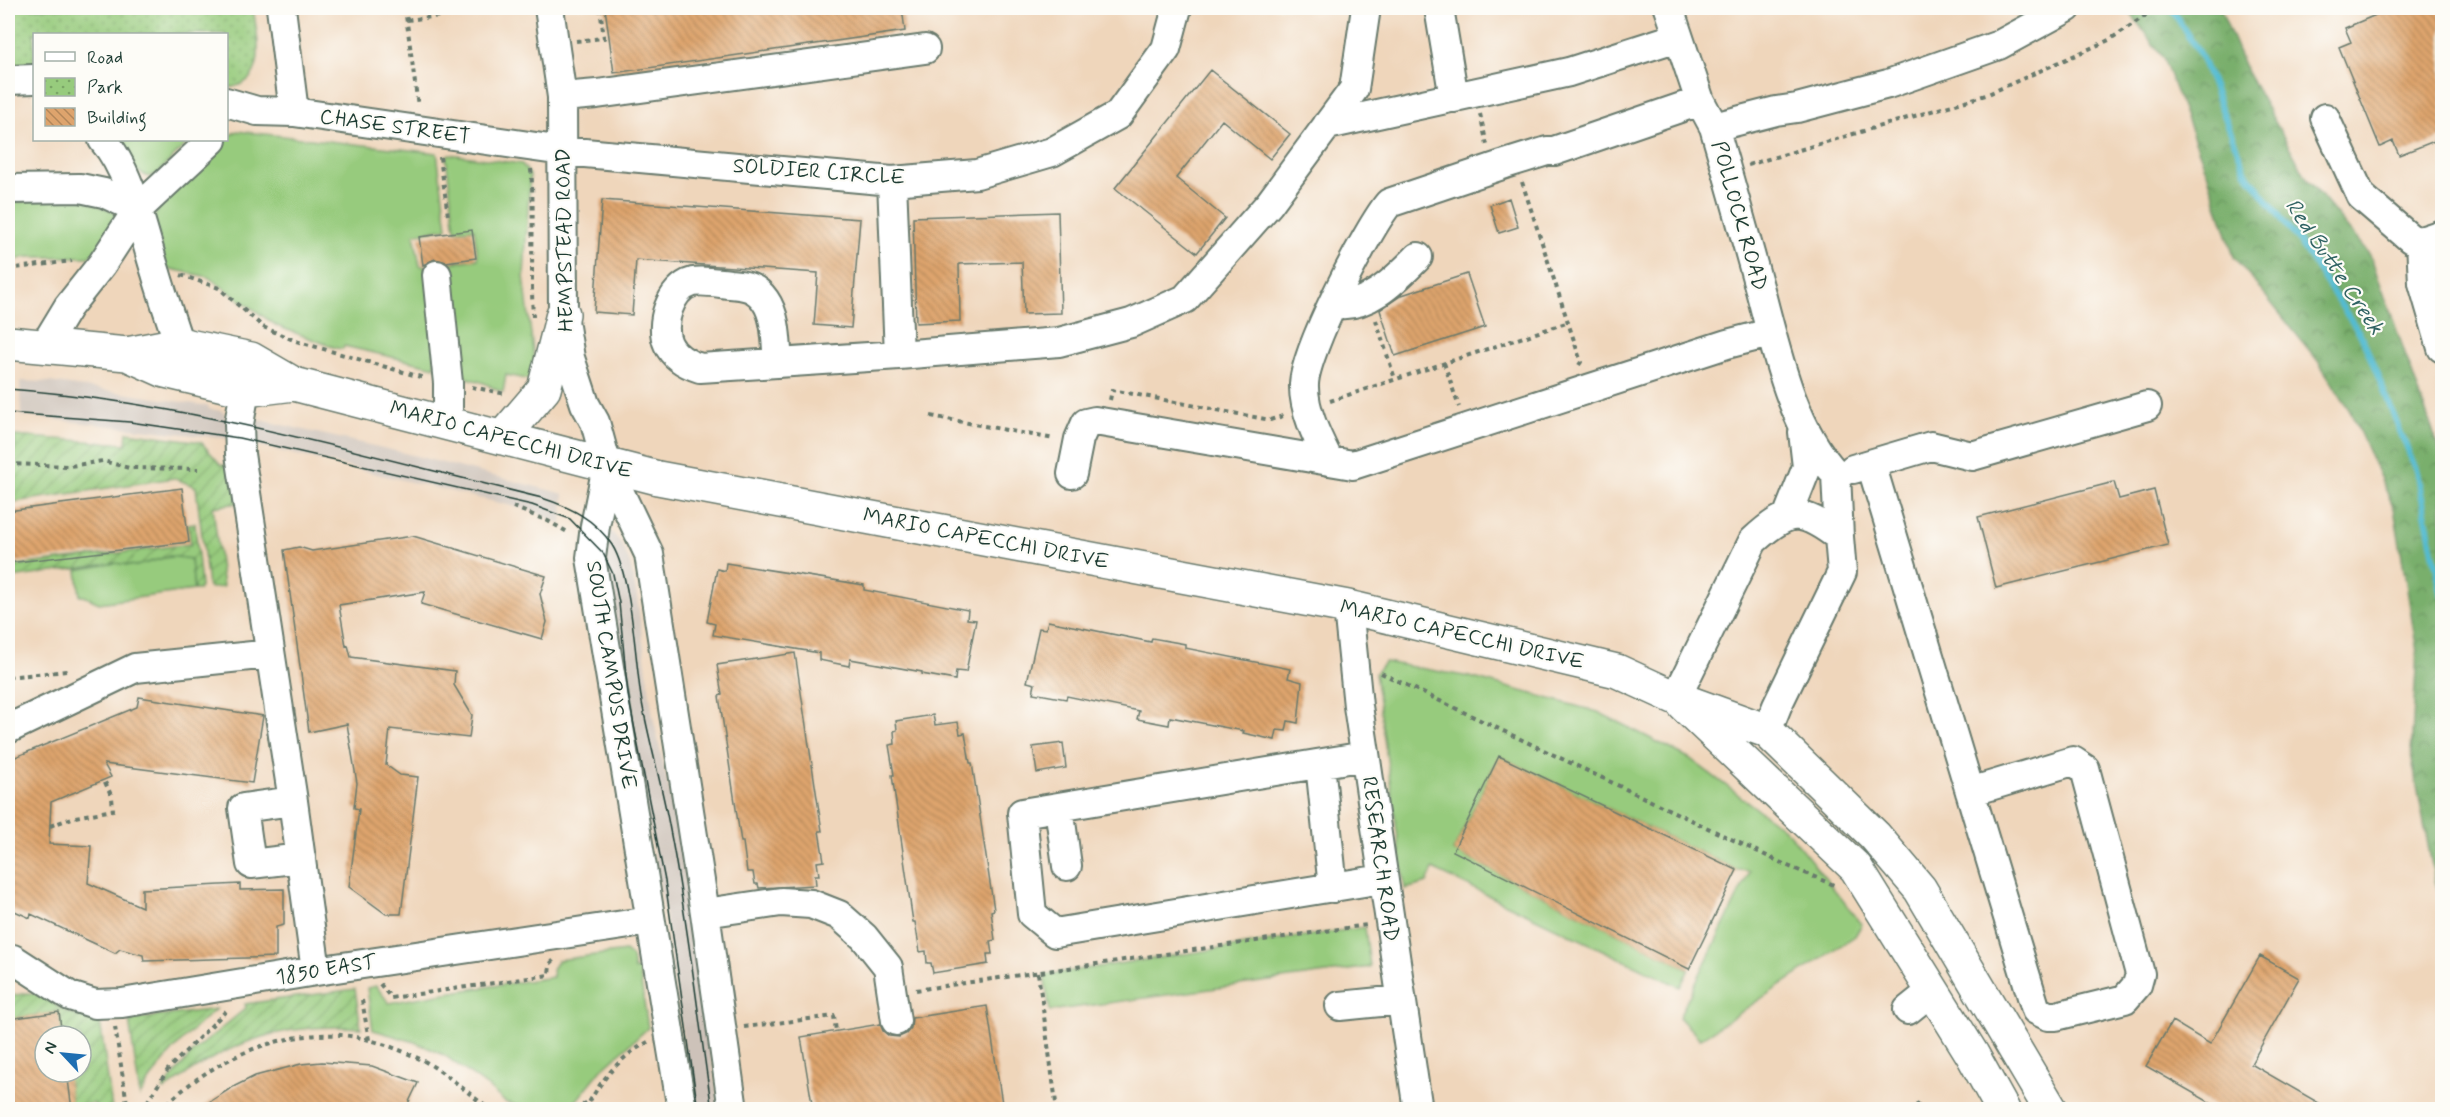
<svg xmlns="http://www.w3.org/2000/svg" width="2450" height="1117" font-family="Mynerve,sans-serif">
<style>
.built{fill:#efd6bb;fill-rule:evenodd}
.railway{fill:#cdc2b9}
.grass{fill:#97cb7d;stroke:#5b8458;stroke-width:1.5}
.forest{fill:url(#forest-crowns);stroke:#4c7650;stroke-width:1.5}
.park{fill:url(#park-dots);stroke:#5b8458;stroke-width:1.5}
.garden{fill:url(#garden-furrows);stroke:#5b8458;stroke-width:1.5}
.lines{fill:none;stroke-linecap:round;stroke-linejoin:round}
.stream{stroke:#53bbd1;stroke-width:6}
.building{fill:url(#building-back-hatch)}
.minor-casing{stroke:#697a6d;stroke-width:32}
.major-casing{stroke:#697a6d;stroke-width:36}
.path{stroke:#697a6d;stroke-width:4;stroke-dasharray:4.5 4.5;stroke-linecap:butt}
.minor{stroke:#fff;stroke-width:28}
.major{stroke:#fff;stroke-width:33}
.tram{stroke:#1f3d34;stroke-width:1.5}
.labels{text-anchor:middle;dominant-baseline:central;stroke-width:4.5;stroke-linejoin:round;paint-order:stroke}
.street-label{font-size:21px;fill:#1f3d34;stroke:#fdfcf7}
.water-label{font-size:22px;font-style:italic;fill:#2f6363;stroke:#fdfcf7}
</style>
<defs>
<pattern id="forest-crowns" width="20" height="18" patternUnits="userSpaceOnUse" patternTransform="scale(1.5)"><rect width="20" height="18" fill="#79af6c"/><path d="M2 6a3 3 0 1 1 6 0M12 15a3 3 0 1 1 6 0" fill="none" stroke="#63905a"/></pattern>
<pattern id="park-dots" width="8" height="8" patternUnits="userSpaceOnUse" patternTransform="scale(1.5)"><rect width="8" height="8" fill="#97cb7d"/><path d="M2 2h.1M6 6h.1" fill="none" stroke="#7ba667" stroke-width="1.8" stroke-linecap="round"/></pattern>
<pattern id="garden-furrows" width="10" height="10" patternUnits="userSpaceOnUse" patternTransform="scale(1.5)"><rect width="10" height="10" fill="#97cb7d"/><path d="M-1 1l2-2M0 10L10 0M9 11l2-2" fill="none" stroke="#7ba667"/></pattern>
<pattern id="building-back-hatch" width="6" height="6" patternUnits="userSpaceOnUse" patternTransform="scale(1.5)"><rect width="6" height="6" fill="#dea46d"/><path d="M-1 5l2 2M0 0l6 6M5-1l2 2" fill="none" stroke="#b3875a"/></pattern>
</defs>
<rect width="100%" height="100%" fill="#fdfcf7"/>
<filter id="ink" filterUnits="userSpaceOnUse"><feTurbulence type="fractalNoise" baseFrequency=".0167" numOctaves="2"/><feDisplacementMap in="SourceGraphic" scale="12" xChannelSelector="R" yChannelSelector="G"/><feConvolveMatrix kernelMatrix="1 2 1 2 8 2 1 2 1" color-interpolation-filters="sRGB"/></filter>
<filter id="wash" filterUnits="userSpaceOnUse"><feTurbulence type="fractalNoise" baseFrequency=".008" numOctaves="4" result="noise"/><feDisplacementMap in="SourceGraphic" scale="24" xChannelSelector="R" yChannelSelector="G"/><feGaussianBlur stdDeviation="1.35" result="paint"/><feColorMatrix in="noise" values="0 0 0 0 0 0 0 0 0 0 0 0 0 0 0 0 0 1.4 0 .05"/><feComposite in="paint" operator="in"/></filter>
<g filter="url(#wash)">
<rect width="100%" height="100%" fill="#f2ecd7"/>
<path class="built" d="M8 8H2442V1109H8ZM34 34H226V140H34ZM45 1036H81V1072H45Z"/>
<path class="railway" d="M20 381 50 382 208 406 209 409 222 411 226 416 230 439 21 416Z
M256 419 400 452 564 494 562 525 533 511 255 445Z
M602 520 621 543 630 563 637 597 653 717 677 825 719 1109H693L664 910 626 703 605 568Z"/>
<path class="grass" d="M237 131 437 153 447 228 414 234 420 266 431 267 435 367 344 346 343 349 336 348 277 326 208 277 166 268 154 217 164 201 222 140H226L227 137Z
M117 140H190L157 174 148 177 133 169Z
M449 154 522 164 530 175 524 276 535 368 531 380 506 375 503 392C495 390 491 386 484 383 470 378 469 381 456 370L442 264 478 259 474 229 455 230 446 157Z
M78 197 114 212 116 219 102 246 89 257H26L8 262V203Z
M178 556 191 559 194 590 99 603 84 596H80L77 570 115 563 136 566 163 558Z
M1385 662 1470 677 1598 712 1689 758 1788 832 1862 924 1855 936 1700 1039 1679 1017 1750 871 1737 870 1499 756 1453 851 1689 969 1680 987 1433 869 1427 883 1405 889 1375 673Z
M1365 927 1370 967 1050 1011 1044 975Z
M625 951 632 957 634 970 639 969 648 1028 602 1069 577 1100 553 1110 530 1109 505 1102 488 1087 444 1055 415 1042 373 1030 367 988 376 986 389 1003 439 994 553 977 552 969 558 960Z"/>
<path class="forest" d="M2127 8H2220L2247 72 2308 180 2370 255 2442 457V903L2434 877 2411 754 2417 652 2394 508 2350 411 2318 361 2234 257 2208 175 2163 58Z"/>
<path class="park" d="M8 8H253C257 36 271 85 226 88V34H34V66L8 67Z"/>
<path class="garden" d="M127 432 201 442 221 465 232 464 238 503 213 507 223 587 211 588 208 586 196 487 174 478 8 503V460L15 445 14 436 126 444Z
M195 523 201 586 199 590H194L191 559 170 556 136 566 115 563 12 578 11 566 191 544 188 524Z
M355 989 361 1028C283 1022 226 1042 165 1090L163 1089 193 1052 246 1008 245 1004Z
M28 993C45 993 53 1005 67 1012 78 1017 88 1020 100 1021L112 1109H95L94 1103 80 1105 81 1108 72 1109 67 1072H81V1036H62L59 1012 8 1019V1005L11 996Z
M216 1009C186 1035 160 1061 140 1096L129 1020Z"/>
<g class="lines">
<path class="stream" d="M2171 8 2202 58 2246 172 2300 243 2362 337 2417 473 2442 596"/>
</g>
<g id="blocks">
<path class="building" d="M605 8H902L905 31 614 73Z
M2375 8H2442V138L2399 155 2393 141 2380 147 2339 47 2351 42 2345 28 2378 14Z
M1210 70 1290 134 1270 159 1222 120 1176 178 1225 218 1197 253 1115 188Z
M1509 198 1518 227 1499 233 1490 205Z
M602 200 860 219 851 328 814 325 818 273 636 260 632 315 594 312Z
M1058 212 1061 313 1024 314 1022 262 959 264 960 321 916 323 913 217Z
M472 230 476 258 446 262 435 259 423 265 419 237Z
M1467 274 1485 327 1395 356 1380 310 1402 295Z
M2114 482 2119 499 2154 490 2168 545 1996 588 1978 517Z
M182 488 189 542 8 563V511Z
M413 536 546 576 540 594 547 622 542 639 421 604 425 592 339 605 346 646 348 645 351 657 455 671 454 685 472 715 469 738 390 729 386 765 400 775 418 777 401 914H386L349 887 359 809 354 808 357 783 347 724 309 732 284 550 299 547 312 551Z
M726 563 864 585V590L968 610 967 619 976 620 966 672 956 671 955 680 922 674V672L850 659 849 666 819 660V653L713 635 715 624 707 622 717 569 725 571Z
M1048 621 1151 642 1152 638 1185 644V648L1290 669 1288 678 1302 682 1298 723 1288 721 1286 731 1277 730 1275 740 1243 733 1244 731 1170 717 1169 725 1137 719 1139 711 1067 696 1066 699 1033 693 1035 684 1027 682 1039 628 1046 629Z
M795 653 822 831H819L824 861 817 862 819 875H815L816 885 759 888 758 884H755L753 872H747L743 842H741L719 696 722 695 717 665Z
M139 697 263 716 252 783 104 764 111 777 51 802 49 844 91 846 88 883 142 907V889L240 884V890L284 889V925L276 927V957L144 961 143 955 120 949 115 953 31 914 30 918 8 908V760L137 707Z
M933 715 935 725 958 722 960 734 965 733 970 763H972L994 910 991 911 995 940 990 941 992 954H987L988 964 933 973 931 963H927L926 951 920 952 915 922H913L892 775H894L889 745 895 744 894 731 897 730 896 721Z
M1063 743 1066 768 1037 773 1033 747Z
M1499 756 1737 870 1689 969 1453 851Z
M2260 956 2299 978 2251 1064 2331 1110H2223L2146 1066 2172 1021 2210 1044Z
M987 1006 1003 1110H813L801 1037 880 1024 883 1031 889 1036 899 1037 906 1034 911 1028 912 1018Z
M59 1012 62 1036H45V1072H67L72 1110H8V1019Z
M322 1062 372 1066 418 1083 405 1110H197L231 1088 255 1076 301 1064Z"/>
</g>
</g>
<g filter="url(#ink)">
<use href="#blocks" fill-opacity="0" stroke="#697a6d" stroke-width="1.5"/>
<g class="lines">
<defs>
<path id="minor" d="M281 8 294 112
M549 8 562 97 563 314 570 358 585 404 595 422 607 466 649 554 705 913 733 1110
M1439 8 1454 98
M1669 8 1700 101 1714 127C1730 181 1745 236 1760 290 1776 350 1792 428 1836 474L1839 537
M8 80 34 79
M562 97 597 94 925 49
M226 102 257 111 294 112 563 151 892 181 977 174 1052 152 1118 115 1166 49 1177 8
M2325 118 2361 196 2411 239 2421 241 2442 234
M1327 125 1569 72 1678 37
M1714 127 1776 111 1797 108 1888 84 1999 45 2067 8
M103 140C131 171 143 233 156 273 163 297 171 320 179 344
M892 181 899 355
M8 189 80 188 104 193 138 209
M2421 241 2423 283 2442 348
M437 275 448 383V423
M1334 303C1366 311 1397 278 1418 257
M45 345 68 307 102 264 138 209 212 140
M778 363C776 343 777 317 765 300 756 287 745 285 730 284 719 283 703 280 693 282 670 288 659 325 668 344 674 357 687 364 700 368L899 355 1059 342 1131 323 1185 299 1269 204 1354 89 1366 8
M245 390 239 424 240 454 293 801 316 971
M1329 461C1318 439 1303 410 1304 384 1305 351 1367 229 1389 203L1505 164 1547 151H1554L1700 101
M1871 464 2036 1010 2048 1016H2056L2125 999 2137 985 2140 974 2085 769 2073 761 1970 792
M607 466 595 526 591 558 682 1110
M1853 469 1931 446 1972 456 2147 406
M1072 474 1079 439 1086 423 1095 421 1353 465 1727 344 1770 333
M1788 515 1807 467 1803 432
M1348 607 1358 706 1418 1110
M1676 698 1753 541C1788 509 1800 507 1839 537L1842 572 1777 706 1767 731
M8 729 135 668 270 654
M1365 756 1022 813 1032 914 1055 933 1382 879
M1320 764 1333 888
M293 801 243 808 251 864 301 858
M1059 807 1067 866
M705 913 781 902 811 904 839 915 864 937 888 967 896 1021
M13 959 70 996 95 1004 122 1003 316 971 650 921
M1340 1006 1400 1000
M1908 1010 1933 990"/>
<path id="major" d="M8 343 127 354 165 371 245 390 294 384
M127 354 179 344 251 359 294 384 658 478 1348 607 1617 671 1676 698 1767 731 1875 836 1920 889 2051 1110
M502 438 544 389 563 314
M1684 705 1856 868 1972 1054 2003 1110"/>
</defs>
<use href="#minor" class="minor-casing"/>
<use href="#major" class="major-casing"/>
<path class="path" d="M405 8 418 106
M407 20 505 8
M576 41 604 38 600 8
M1480 114 1487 145
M440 157 448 216
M1748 165 1986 95 2109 40 2157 8
M531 169C535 218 530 267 533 317
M1522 182 1581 362 1579 365
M8 269 72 261
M181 275 219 288 263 327 296 341 424 378
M1376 320 1395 379
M1444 363 1459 407
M472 387 506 394
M8 400H10L8 452
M1110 400 1112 390 1270 420 1286 415
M1330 401 1569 322
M931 416 1054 439
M8 464 70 466 103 461 129 468 198 469
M513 507 548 521 569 533
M1381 673 1788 866 1834 885
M8 677 66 671 67 674
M50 826 75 817 113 810 112 797 104 780
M1038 973 1057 1110
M380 984 391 998 549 975 550 964 554 960
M916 990 1367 925
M362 1000 369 1040
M115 1027 128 1110
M744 1027 834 1016 836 1031
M142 1110 169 1068 226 1011
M161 1110C207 1062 275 1031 341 1035 367 1037 397 1048 420 1059 441 1069 471 1095 490 1110
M575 1110 589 1101
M585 1110C600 1081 619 1057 648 1042
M1909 1110 1919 1103"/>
<use href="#minor" class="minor"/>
<use href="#major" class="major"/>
<path class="tram" d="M8 389C189 402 365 455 542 498 570 507 595 519 612 545 632 577 635 658 641 697 649 742 662 785 670 830 688 922 698 1017 712 1110
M8 413 130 422 239 438 532 505 570 519 603 553 613 574 619 603 628 695 665 881 698 1110"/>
</g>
</g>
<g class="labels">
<g class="street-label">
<text transform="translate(395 127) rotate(8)">CHASE STREET</text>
<text transform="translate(819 172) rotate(4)">SOLDIER CIRCLE</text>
<text transform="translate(1739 216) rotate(74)">POLLOCK ROAD</text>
<text transform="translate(565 240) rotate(-91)">HEMPSTEAD ROAD</text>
<text transform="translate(511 440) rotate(15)">MARIO CAPECCHI DRIVE</text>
<text transform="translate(986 539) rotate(11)">MARIO CAPECCHI DRIVE</text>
<text transform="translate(1462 635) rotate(13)">MARIO CAPECCHI DRIVE</text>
<text transform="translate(611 675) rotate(81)">SOUTH CAMPUS DRIVE</text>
<text transform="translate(1380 859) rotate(82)">RESEARCH ROAD</text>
<text transform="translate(326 970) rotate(-9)">1850 EAST</text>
</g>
<g class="water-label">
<text transform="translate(2334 267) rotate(56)">Red Butte Creek</text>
</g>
</g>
<rect width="2450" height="1117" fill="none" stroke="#fdfcf7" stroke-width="30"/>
<rect x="33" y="33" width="195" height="108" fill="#fdfcf7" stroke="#a4b0a9" stroke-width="1.5"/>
<rect x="45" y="52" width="30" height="9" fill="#ffffff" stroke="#a4b0a9" stroke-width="1.5"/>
<text x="87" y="63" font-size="18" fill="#1f3d34">Road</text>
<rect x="45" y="78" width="30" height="18" fill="url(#park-dots)" stroke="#a4b0a9" stroke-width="1.5"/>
<text x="87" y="93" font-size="18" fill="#1f3d34">Park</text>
<rect x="45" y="108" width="30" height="18" fill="url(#building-back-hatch)" stroke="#a4b0a9" stroke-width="1.5"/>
<text x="87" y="123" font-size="18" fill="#1f3d34">Building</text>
<g transform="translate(63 1054) rotate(296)"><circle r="28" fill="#fdfcf7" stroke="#a4b0a9" stroke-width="1.5"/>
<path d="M0-4.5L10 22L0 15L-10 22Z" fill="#1f6fb2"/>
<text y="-9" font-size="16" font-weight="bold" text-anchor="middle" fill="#1f3d34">N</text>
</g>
</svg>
